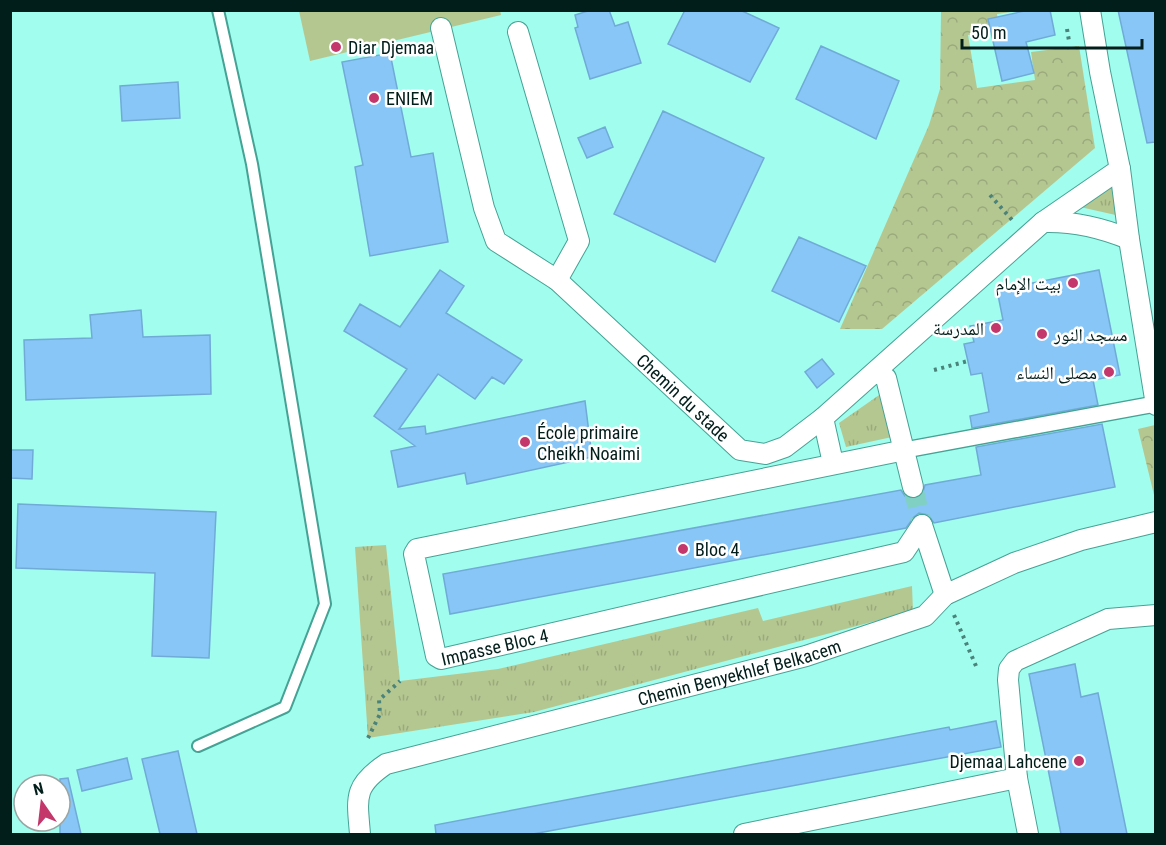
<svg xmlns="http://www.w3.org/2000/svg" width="1166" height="845" font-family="'Roboto Condensed','Noto Naskh Arabic',sans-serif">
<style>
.grass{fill:url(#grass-tufts)}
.forest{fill:url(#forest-crowns)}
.pitch{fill:#b5c791}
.building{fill:#87c6f6;stroke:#70abd8;stroke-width:1.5}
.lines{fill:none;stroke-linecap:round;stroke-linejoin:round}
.minor-tunnel{stroke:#81d0c4;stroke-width:20;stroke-dasharray:20 10;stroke-linecap:butt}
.service-casing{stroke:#45a295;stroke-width:14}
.pedestrian-casing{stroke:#45a295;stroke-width:18}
.minor-casing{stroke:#45a295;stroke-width:22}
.path{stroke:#4a837a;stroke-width:4;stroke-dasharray:3 4.5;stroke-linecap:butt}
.service{stroke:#fff;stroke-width:10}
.pedestrian{stroke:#fff;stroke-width:15}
.minor{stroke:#fff;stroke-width:20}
.poi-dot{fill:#c3376a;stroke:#fff;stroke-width:2}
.labels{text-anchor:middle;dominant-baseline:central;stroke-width:5;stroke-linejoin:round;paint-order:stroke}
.poi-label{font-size:18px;fill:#021e1a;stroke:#fff;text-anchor:start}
.street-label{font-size:18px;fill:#021e1a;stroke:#fff}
</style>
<defs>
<pattern id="grass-tufts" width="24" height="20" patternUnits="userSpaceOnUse" patternTransform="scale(1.5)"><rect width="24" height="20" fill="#b5c791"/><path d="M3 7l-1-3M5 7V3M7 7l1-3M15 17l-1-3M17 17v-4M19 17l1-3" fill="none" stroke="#9aaa7c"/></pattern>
<pattern id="forest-crowns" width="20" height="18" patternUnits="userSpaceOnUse" patternTransform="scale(1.5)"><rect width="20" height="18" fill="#b5c791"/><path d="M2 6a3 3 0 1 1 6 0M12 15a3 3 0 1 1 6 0" fill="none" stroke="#9aaa7c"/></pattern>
</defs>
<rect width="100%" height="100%" fill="#a1fdee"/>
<path class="grass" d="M1115 180 1120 216 1080 207Z
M882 393 892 437 846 447 839 423Z
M386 545 400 681 498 669 758 608 763 621 912 586 913 611 534 712 368 738 355 547Z"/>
<path class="forest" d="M941 11H1018L997 14 999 30 968 35 977 88 1035 80 1031 52 1079 46 1095 148 882 329H840L929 125 940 89Z
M1155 425 1156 495H1154L1138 429Z"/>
<path class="pitch" d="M500 10 501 15 310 61 299 11Z"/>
<path class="building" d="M591 10H609L615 26 628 22 641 63 590 79 575 28 578 27 575 15Z
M685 10H740L779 28 750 82 668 44Z
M1029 10H1050L1055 35 1026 42 1034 73 1002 81 988 19Z
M1118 10H1155V142L1147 143Z
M821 46 899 81 876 139 796 99Z
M390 53 411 157 433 153 448 242 370 256 355 167 363 165 342 62Z
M178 82 180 118 122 121 120 86Z
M663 111 764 158 715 262 614 214Z
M605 127 613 147 587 158 578 138Z
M799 237 866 266 839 322 772 291Z
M440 270 464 286 446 313 522 360 504 384 492 377 475 399 438 374 399 429 425 426 426 434 585 401 592 457 467 484 465 473 398 487 391 451 415 446 374 416 407 369 344 331 360 304 400 327Z
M1099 270 1120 375 1093 380 1098 405 972 428 970 416 989 412 982 373 971 375 964 344 974 342 970 326 1003 320 997 290Z
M141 310 143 337 210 335 211 394 26 400 24 340 92 338 90 315Z
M822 359 834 374 817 388 805 372Z
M1102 424 1115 487 934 523 928 515 919 513 914 517 906 528 450 614 443 574 901 490 905 496 915 499 922 495 925 485 981 475 976 447Z
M10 450H33L32 479 10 478Z
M18 504 216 512 209 658 152 656 155 573 16 568Z
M1075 664 1081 697 1098 693 1127 834H1061L1029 674Z
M996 721 1001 747 533 834H436L435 825 949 727 950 730Z
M178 751 197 834H160L142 759Z
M127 758 132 779 82 791 77 770Z
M68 778 81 834H60V779Z"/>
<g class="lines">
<path class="minor-tunnel" d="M913 487 922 525"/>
<defs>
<path id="service" d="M198 746 285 707 325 604 252 164 218 10"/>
<path id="pedestrian" d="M905 450 1155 404"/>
<g id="minor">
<path d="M1090 10 1100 72 1120 169 1129 239 1156 405"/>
<path id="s1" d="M441 28 484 208 496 241 557 280 740 450 765 454 785 447 823 418 1043 222 1120 169"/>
<path d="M518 32 579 241 557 280"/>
<path d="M1043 222C1074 221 1100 227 1129 239"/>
<path d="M876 372 886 378 913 487"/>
<path d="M823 418 833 463"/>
<path id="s2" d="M905 450 417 549 414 554 436 656 441 659 904 552 922 525"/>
<path d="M922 525 945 595"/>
<path id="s3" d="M360 834C357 798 353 786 386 764L806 656 925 616 945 595 1014 563 1081 540 1156 522"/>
<path d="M744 834 1017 778"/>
<path d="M1028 834 1017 778 1008 680 1009 669 1015 661 1108 619 1156 615"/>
</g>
</defs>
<use href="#service" class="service-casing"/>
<use href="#pedestrian" class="pedestrian-casing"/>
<use href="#minor" class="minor-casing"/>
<path class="path" d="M1067 29 1069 41
M990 195 1013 221
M934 370 968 361
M954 615 976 666
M368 738 380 714 379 700 400 681"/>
<use href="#service" class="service"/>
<use href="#pedestrian" class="pedestrian"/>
<use href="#minor" class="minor"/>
</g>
<g class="poi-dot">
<circle cx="336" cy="47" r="6"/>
<circle cx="374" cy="98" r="6"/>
<circle cx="1073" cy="283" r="6"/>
<circle cx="996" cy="328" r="6"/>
<circle cx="1042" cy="334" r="6"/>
<circle cx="1109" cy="372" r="6"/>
<circle cx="525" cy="442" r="6"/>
<circle cx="683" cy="549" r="6"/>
<circle cx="1079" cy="761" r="6"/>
</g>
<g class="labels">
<g class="poi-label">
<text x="348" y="47">Diar Djemaa</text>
<text x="386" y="98">ENIEM</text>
<text x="1061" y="283" text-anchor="end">بيت الإمام</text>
<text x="984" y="328" text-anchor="end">المدرسة</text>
<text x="1054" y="334">مسجد النور</text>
<text x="1097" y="372" text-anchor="end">مصلى النساء</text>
<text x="537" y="432">École primaire<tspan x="537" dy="21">Cheikh Noaimi</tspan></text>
<text x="695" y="549">Bloc 4</text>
<text x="1067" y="761" text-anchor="end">Djemaa Lahcene</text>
</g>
<g class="street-label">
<text stroke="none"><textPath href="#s1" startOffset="465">Chemin du stade</textPath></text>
<text stroke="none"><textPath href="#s2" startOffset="669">Impasse Bloc 4</textPath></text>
<text stroke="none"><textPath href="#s3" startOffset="446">Chemin Benyekhlef Belkacem</textPath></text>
</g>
</g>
<rect width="1166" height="845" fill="none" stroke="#021e1a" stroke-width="24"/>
<g transform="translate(42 803) rotate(346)"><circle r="28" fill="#ffffff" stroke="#9aa5a3" stroke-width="1.5"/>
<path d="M0-4.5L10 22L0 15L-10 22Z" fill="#c3376a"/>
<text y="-9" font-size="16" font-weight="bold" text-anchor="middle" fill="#021e1a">N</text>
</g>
<path d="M962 39v9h180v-9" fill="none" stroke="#021e1a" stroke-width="3"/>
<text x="971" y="39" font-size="18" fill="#021e1a" stroke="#ffffff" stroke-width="4.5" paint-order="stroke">50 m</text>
</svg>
